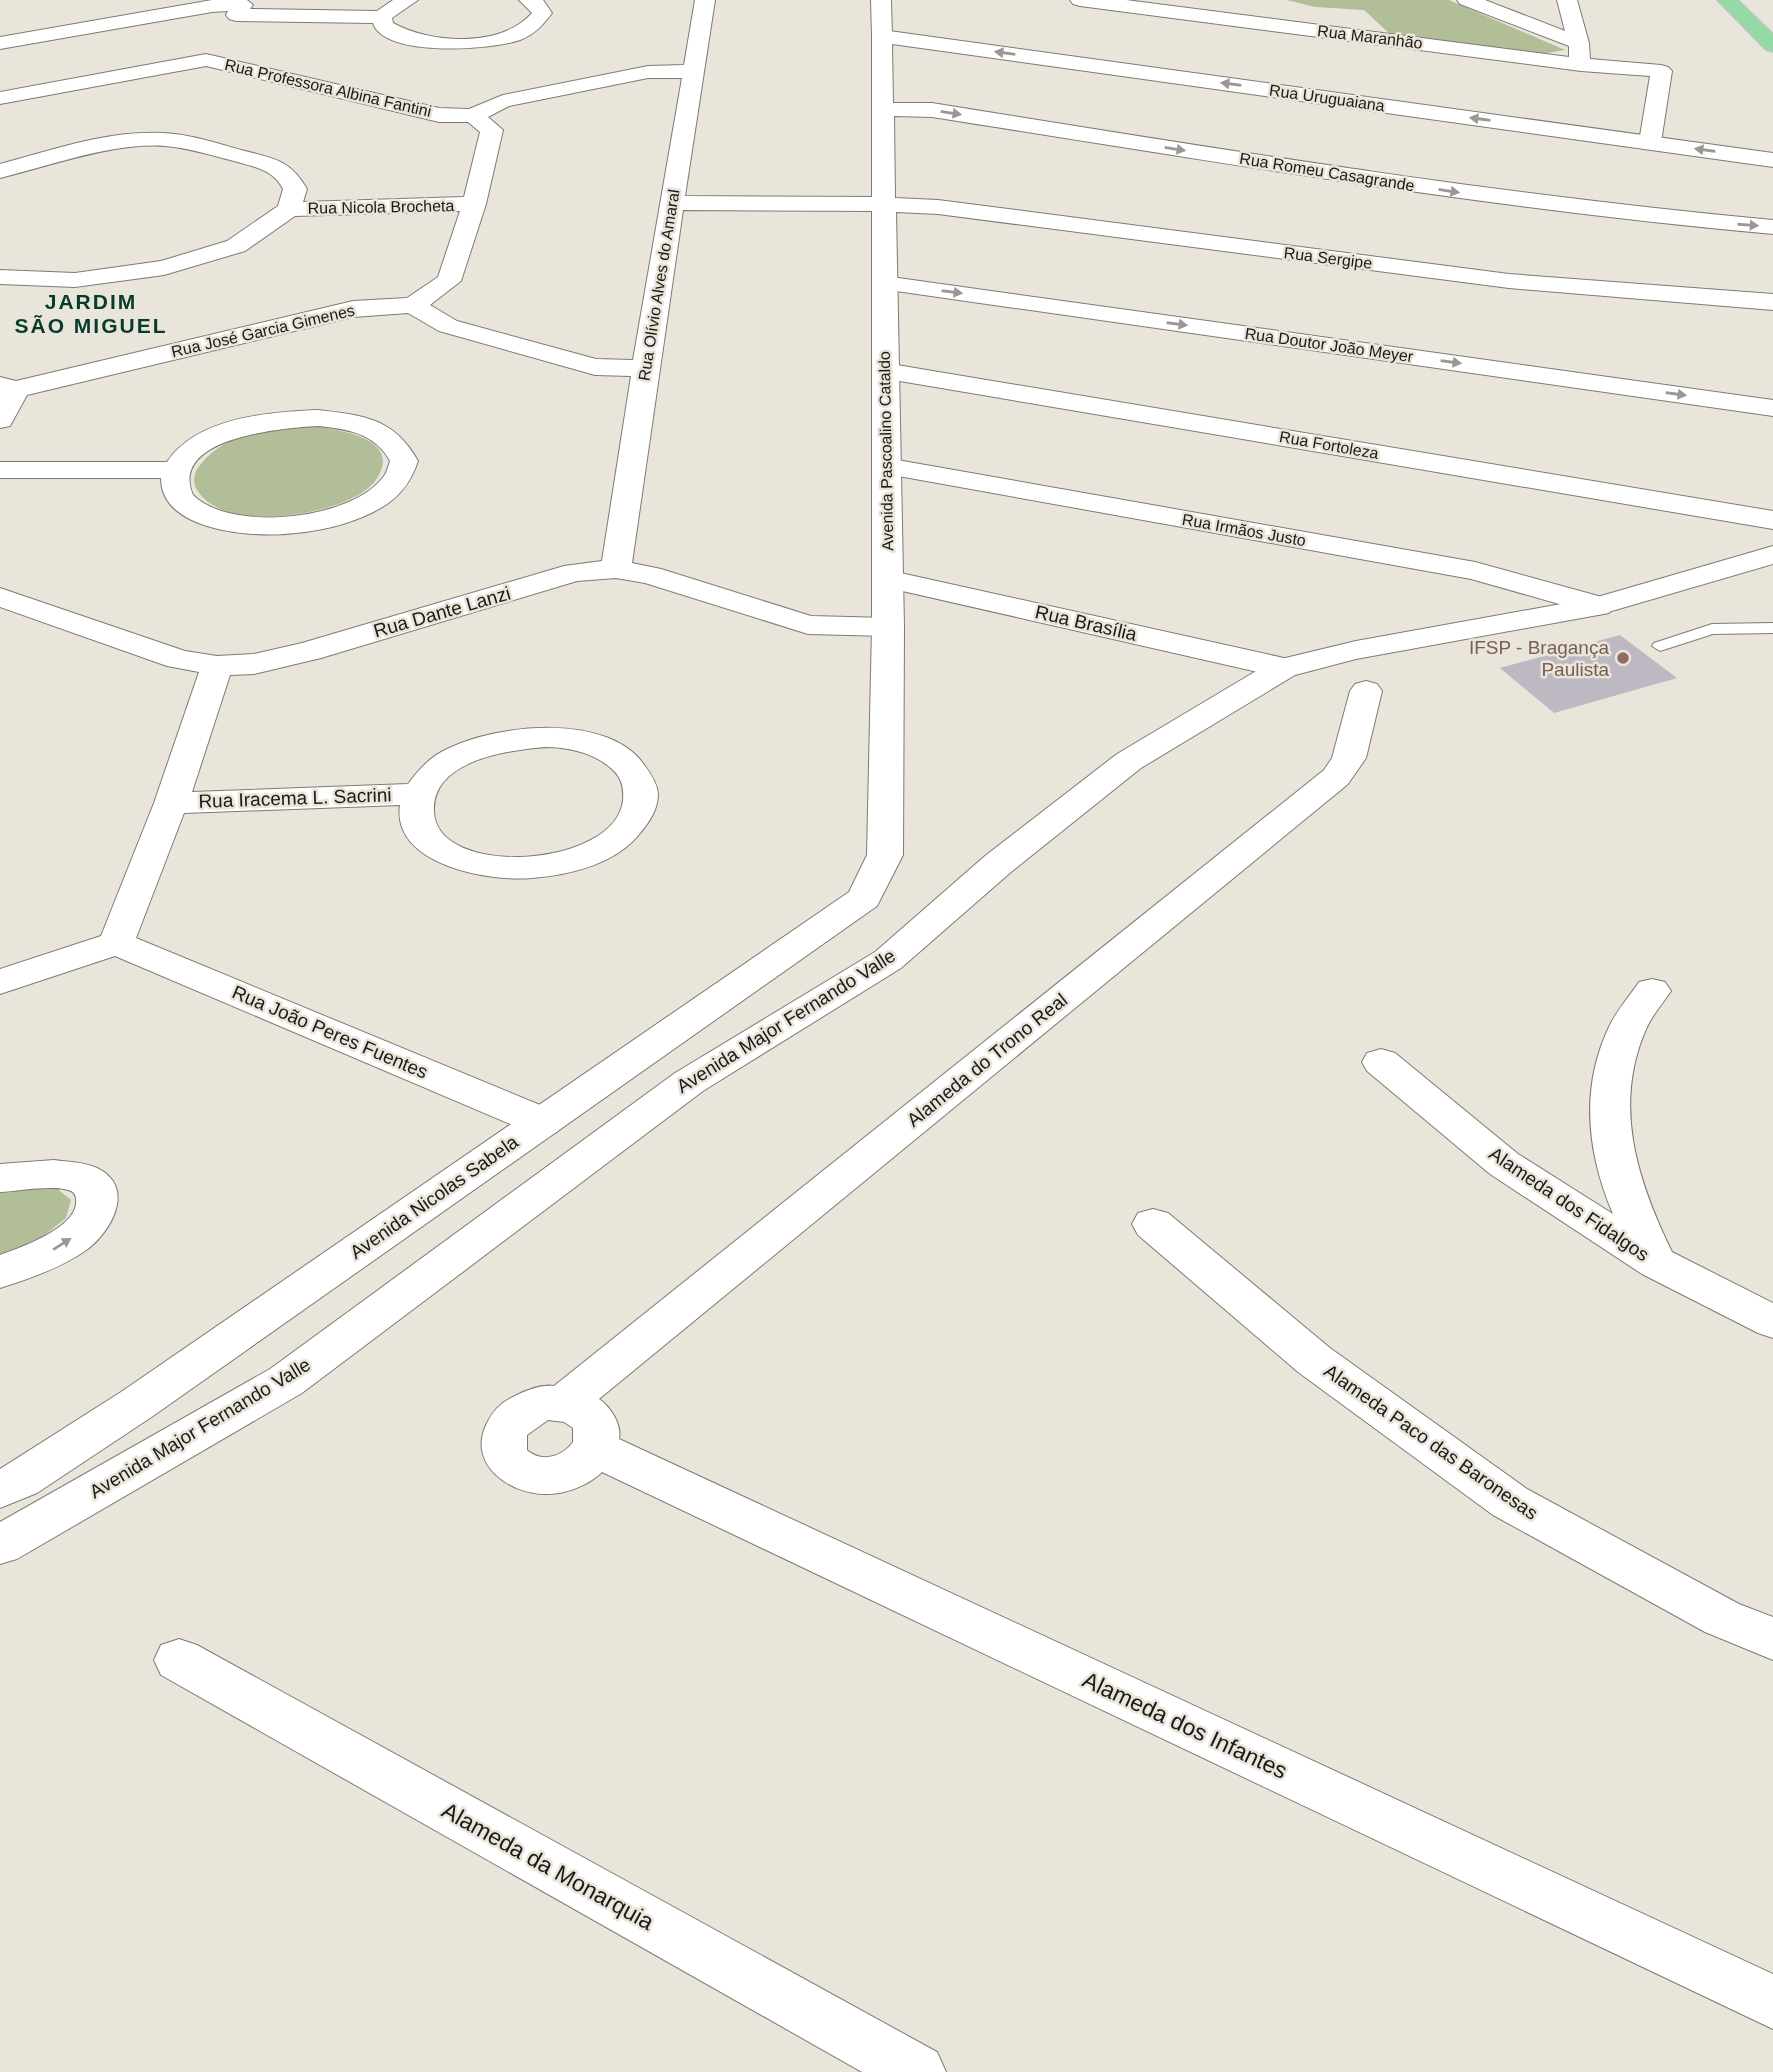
<svg xmlns="http://www.w3.org/2000/svg" width="1773" height="2072" font-family="Arial,sans-serif">
<style>
.green{fill:#b2be98}
.building{fill:#bdb8c1}
.lines{fill:none;stroke-linecap:round;stroke-linejoin:round}
.service-casing{stroke:#7f7a72;stroke-width:2}
.minor-casing{stroke:#7f7a72;stroke-width:2}
.tertiary-casing{stroke:#7f7a72;stroke-width:2}
.primary-casing{stroke:#c4c3c2;stroke-width:2}
.service{fill:#fff;fill-rule:evenodd}
.minor{fill:#fff;fill-rule:evenodd}
.tertiary{fill:#fff;fill-rule:evenodd}
.primary{fill:#95daa6;fill-rule:evenodd}
.oneway{fill:#999896}
.education-dot{fill:#8d6e63;stroke:#eae5db;stroke-width:2.5}
.labels{text-anchor:middle;dominant-baseline:central;stroke-width:5;stroke-linejoin:round;paint-order:stroke}
.far-street-label{font-size:16px;fill:#1c1a16;stroke:#eae5db}
.street-label{font-size:19px;fill:#1c1a16;stroke:#eae5db}
.education-label{font-size:19px;fill:#785e54;stroke:#eae5db;text-anchor:end}
.far-district-label{font-size:21px;font-weight:bold;letter-spacing:2px;fill:#073b2b;stroke:#eae5db}
.near-street-label{font-size:23px;fill:#1c1a16;stroke:#eae5db}
</style>
<rect width="100%" height="100%" fill="#eae5db"/>
<path class="green" d="M1287 0H1449L1565 50 1542 54 1390 34 1364 10 1315 7Z
M313 426C333 429 391 436 382 467 379 478 373 485 363 492 329 516 220 534 196 488 192 480 195 470 201 464 226 431 275 428 313 426Z
M0 1187H55L71 1200 66 1218 31 1246 0 1259Z"/>
<path class="building" d="M1620 635 1677 678 1554 713 1500 668Z"/>
<g class="lines">
<defs>
<path id="service" d="M1773 623V633L1713 634 1660 651 1652 646 1654 643 1712 624Z"/>
<path id="minor" d="M212 0H247L253 5 250 9 377 11 393 0H418L392 18 393 23C431 44 501 48 532 13L519 0H543L552 13C543 25 534 35 520 40 491 50 384 58 373 23L236 21 229 19 226 15 228 11 212 12 0 49V37Z
M695 0H715L685 196 884 197 892 199 896 204 892 209 884 211 683 210 632 563 661 569 811 616 888 618 899 620 904 627 899 634 888 636 808 634 645 583 616 578 577 581 321 658 254 674 230 675 192 792 408 784C419 769 430 757 447 749 497 724 609 712 645 766 651 774 657 783 658 794 658 809 650 821 641 832 617 864 570 875 532 878 490 882 391 865 400 805L184 813 136 938 557 1112 563 1122 557 1132 543 1136 529 1132 115 956 0 994V969L101 936 154 803 199 672 167 666 0 607V588L185 651 217 656 254 654 302 643 564 566 602 561 631 376 595 375 439 331 408 313 353 317 27 395 10 426 0 428V377L16 381 353 301 407 298 438 277 460 211 295 216 245 251 164 275 75 287 0 284V270L75 273 161 261 227 241 278 206 283 189C273 169 254 167 234 161 211 155 188 148 165 146 114 142 49 166 0 178V164C52 150 108 130 163 133 189 134 216 143 241 150 272 158 290 159 307 189L303 202 464 197 480 132 468 122H439L206 66 0 104V92L206 54 439 108 469 109 503 95 648 66 684 65ZM648 78H682L633 360 596 359 457 321 430 305 461 281 486 204 503 130 488 117 509 106ZM546 747C570 747 597 754 614 771 622 779 624 789 623 800 616 868 437 879 434 812 431 760 509 750 546 747Z
M871 0H891L892 36 889 40H875L872 36Z
M1070 0H1126L1569 57V46L1460 4 1457 0H1485L1565 31 1557 0H1577L1589 43 1590 59 1661 65 1668 67 1672 71 1661 142 1658 147H1642L1639 142 1650 76 1581 71 1080 6 1073 4Z
M884 276 1773 400V416L875 288 872 283 875 278Z
M885 363 1773 511V529L876 377 872 371 876 365Z
M318 410C363 415 394 418 418 461 412 479 403 493 387 504 362 521 327 530 296 533 257 538 161 533 161 478H0V462H167C197 417 269 412 318 410ZM318 426C347 429 375 433 390 461 388 466 387 472 384 476 353 520 231 533 193 495 168 437 284 428 318 426Z
M886 458 1475 562 1609 599 1613 606 1609 613 1598 615 1471 579 876 472 872 466 876 460Z
M887 570 1284 658 1295 661 1300 668 1295 675 1284 678 876 585 872 579 876 573Z
M1366 681 1377 684 1382 691 1366 758 1348 784 599 1399C611 1407 622 1425 619 1439L1773 1974V2029L602 1472C589 1485 566 1494 548 1494 510 1495 466 1464 487 1423 493 1411 500 1403 513 1397 524 1391 541 1384 554 1386L1324 770 1332 758 1350 691 1355 684ZM548 1420 564 1422 573 1428V1442C562 1457 542 1463 527 1450V1435Z
M1652 979 1665 982 1671 991C1663 1003 1653 1014 1647 1027 1612 1104 1637 1180 1672 1252L1773 1303V1338L1758 1333 1642 1274 1490 1174 1367 1071 1362 1062 1367 1053 1381 1049 1395 1053 1518 1154 1613 1214C1587 1153 1580 1088 1609 1027 1616 1011 1629 997 1639 982Z
M54 1160C68 1162 84 1162 97 1168 137 1187 111 1233 85 1251 60 1268 29 1279 0 1288V1255C20 1248 79 1227 76 1200 76 1196 75 1193 71 1191 56 1184 18 1191 0 1192V1164Z
M1153 1209 1168 1213 1330 1348 1527 1489 1739 1604 1773 1617V1660L1705 1632 1493 1515 1298 1372 1138 1235 1132 1224 1138 1213Z
M179 1639 197 1645 937 2052 946 2072H862L161 1675 154 1660 161 1645Z"/>
<path id="tertiary" d="M882 30 1773 153V167L892 44 893 103H932C1212 148 1491 194 1773 220V234C1491 209 1212 161 932 117L894 116 895 198 938 200 1509 274 1773 294V310L1509 288 938 214 896 212 904 627 903 855 877 906 153 1416 37 1493 0 1508V1469L121 1392 849 892 867 855 872 627V36L875 32Z
M1773 546V564L1598 615 1356 659 1295 675 1141 768 1011 872 901 968 703 1091 302 1393 17 1559 0 1564V1522L270 1369 675 1073 875 952 985 856 1117 754 1273 661 1356 641 1594 598Z"/>
<path id="primary" d="M1717 0H1738L1773 34V52L1766 50Z"/>
</defs>
<use href="#service" class="service-casing"/>
<use href="#minor" class="minor-casing"/>
<use href="#tertiary" class="tertiary-casing"/>
<use href="#primary" class="primary-casing"/>
<use href="#service" class="service"/>
<use href="#minor" class="minor"/>
<use href="#tertiary" class="tertiary"/>
<use href="#primary" class="primary"/>
</g>
<defs><path id="oneway-solid" d="M-6-.8H1V-3.2L6.5 0L1 3.2V.8H-6Z" transform="scale(1.75)"/></defs>
<g class="oneway">
<use href="#oneway-solid" transform="translate(1005 53) rotate(-172)"/>
<use href="#oneway-solid" transform="translate(1231 84) rotate(-172)"/>
<use href="#oneway-solid" transform="translate(951 113) rotate(9)"/>
<use href="#oneway-solid" transform="translate(1480 119) rotate(-172)"/>
<use href="#oneway-solid" transform="translate(1175 149) rotate(9)"/>
<use href="#oneway-solid" transform="translate(1705 150) rotate(-172)"/>
<use href="#oneway-solid" transform="translate(1449 191) rotate(9)"/>
<use href="#oneway-solid" transform="translate(1748 225) rotate(4)"/>
<use href="#oneway-solid" transform="translate(952 292) rotate(8)"/>
<use href="#oneway-solid" transform="translate(1177 324) rotate(8)"/>
<use href="#oneway-solid" transform="translate(1451 362) rotate(8)"/>
<use href="#oneway-solid" transform="translate(1676 394) rotate(8)"/>
<use href="#oneway-solid" transform="translate(62 1244) rotate(-32)"/>
</g>
<circle class="education-dot" cx="1623" cy="658" r="7"/>
<g class="labels">
<g class="far-street-label">
<text transform="translate(1370 37) rotate(7)">Rua Maranhão</text>
<text transform="translate(328 88) rotate(13)">Rua Professora Albina Fantini</text>
<text transform="translate(1327 98) rotate(8)">Rua Uruguaiana</text>
<text transform="translate(1327 172) rotate(9)">Rua Romeu Casagrande</text>
<text transform="translate(381 207) rotate(-1)">Rua Nicola Brocheta</text>
<text transform="translate(1328 258) rotate(7)">Rua Sergipe</text>
<text transform="translate(659 285) rotate(-81)">Rua Olívio Alves do Amaral</text>
<text transform="translate(263 331) rotate(-13)">Rua José Garcia Gimenes</text>
<text transform="translate(1329 345) rotate(8)">Rua Doutor João Meyer</text>
<text transform="translate(1329 445) rotate(10)">Rua Fortoleza</text>
<text transform="translate(886 451) rotate(-91)">Avenida Pascoalino Cataldo</text>
<text transform="translate(1244 530) rotate(10)">Rua Irmãos Justo</text>
</g>
<g class="street-label">
<text transform="translate(442 612) rotate(-16)">Rua Dante Lanzi</text>
<text transform="translate(1086 623) rotate(13)">Rua Brasília</text>
<text transform="translate(295 798) rotate(-2)">Rua Iracema L. Sacrini</text>
<text transform="translate(786 1021) rotate(-32)">Avenida Major Fernando Valle</text>
<text transform="translate(330 1032) rotate(23)">Rua João Peres Fuentes</text>
<text transform="translate(987 1060) rotate(-39)">Alameda do Trono Real</text>
<text transform="translate(434 1197) rotate(-35)">Avenida Nicolas Sabela</text>
<text transform="translate(1569 1204) rotate(34)">Alameda dos Fidalgos</text>
<text transform="translate(200 1428) rotate(-31)">Avenida Major Fernando Valle</text>
<text transform="translate(1431 1442) rotate(35)">Alameda Paco das Baronesas</text>
</g>
<g class="education-label">
<text x="1609" y="647">IFSP - Bragança<tspan x="1609" dy="22">Paulista</tspan></text>
</g>
<g class="far-district-label">
<text x="91" y="301">JARDIM<tspan x="91" dy="24">SÃO MIGUEL</tspan></text>
</g>
<g class="near-street-label">
<text transform="translate(1185 1725) rotate(25)">Alameda dos Infantes</text>
<text transform="translate(548 1866) rotate(29)">Alameda da Monarquia</text>
</g>
</g>
</svg>
